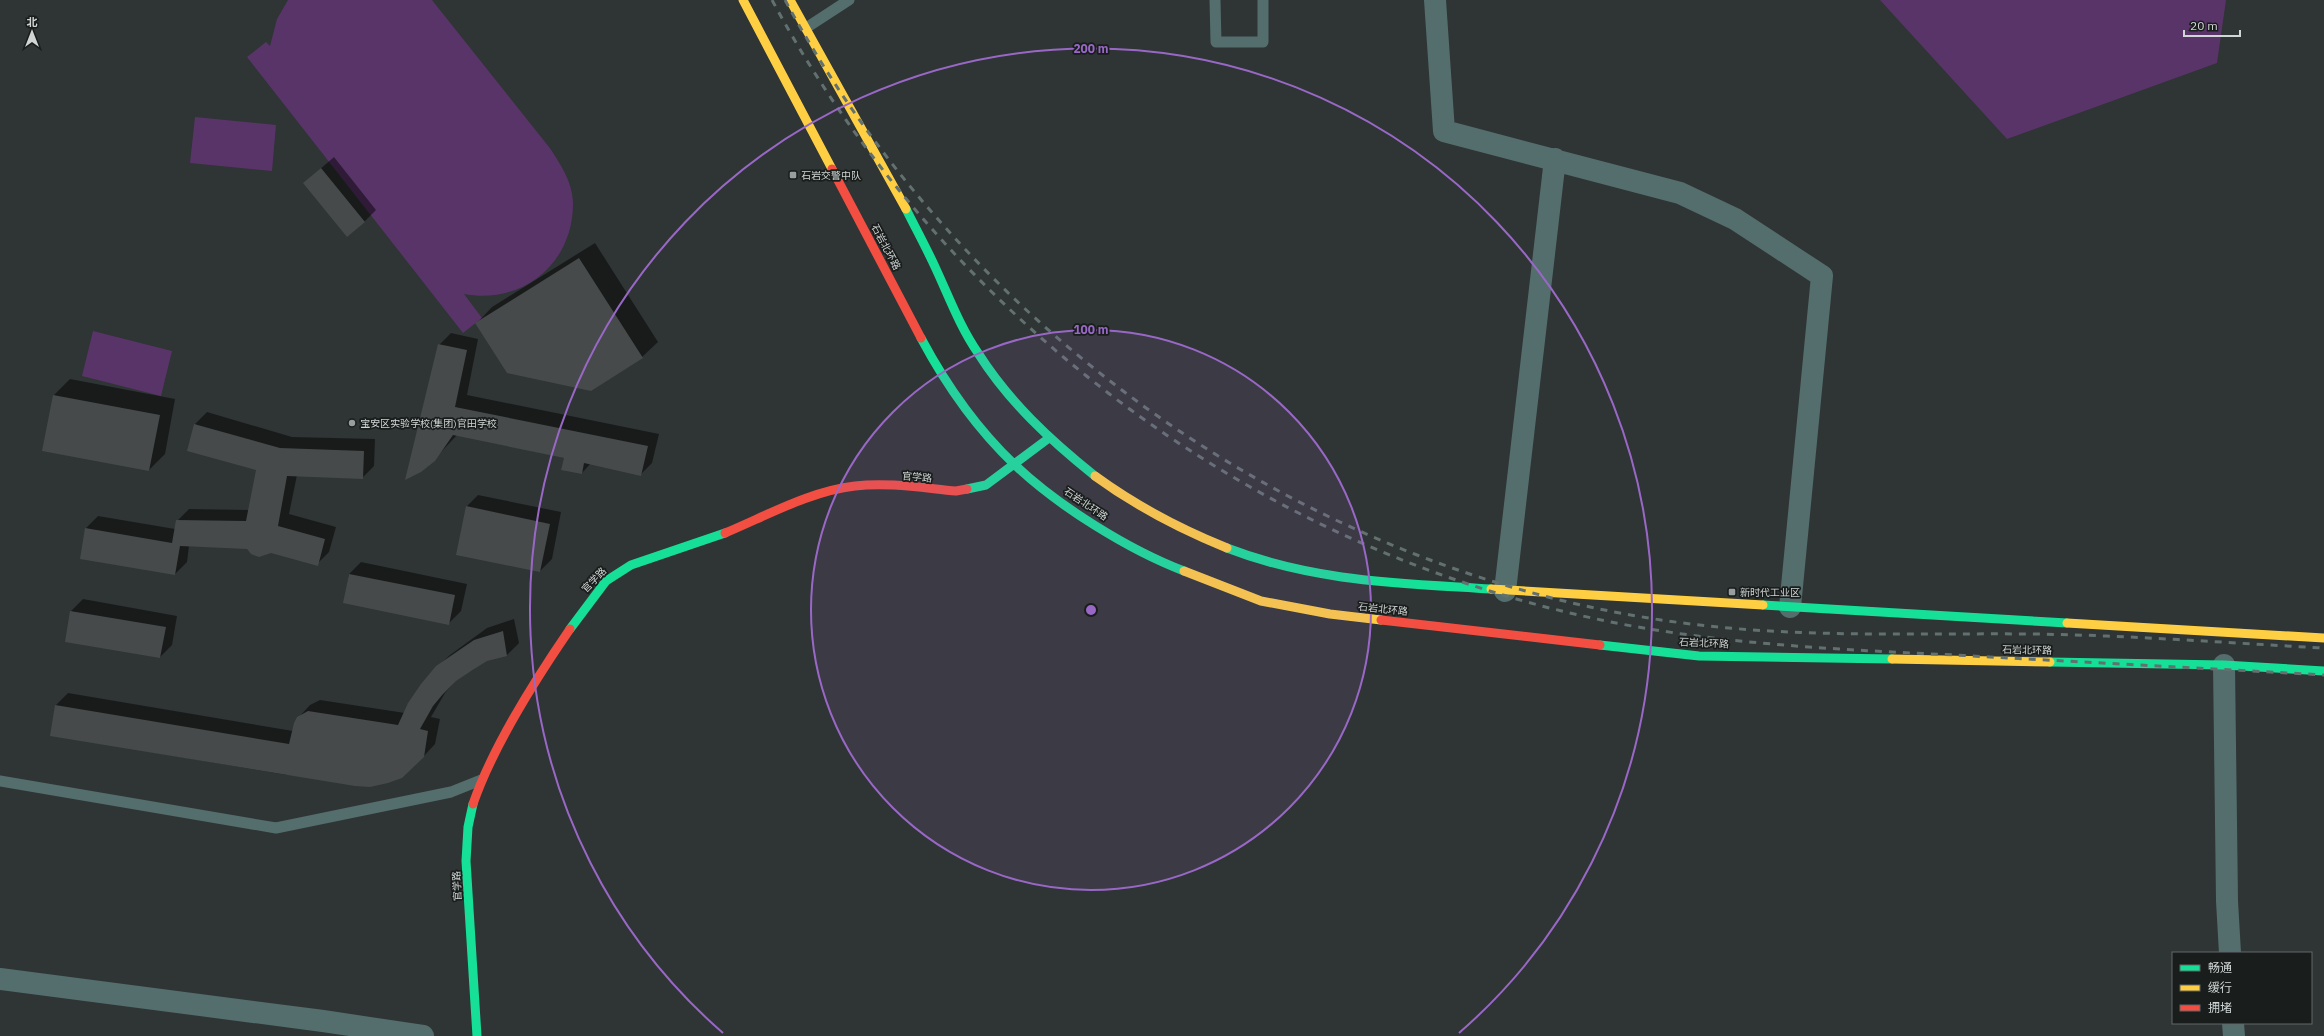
<svg xmlns="http://www.w3.org/2000/svg" width="2324" height="1036" font-family="'IBM Plex Sans','Noto Sans SC',sans-serif">
<style>
.green{fill:#593469}
.shadow{fill:#0007}
.building{fill:#464a4a}
.lines{fill:none;stroke-linecap:round;stroke-linejoin:round}
.lane{stroke:#546d6d;stroke-width:11}
.street{stroke:#546d6d;stroke-width:22}
.fast{stroke:#16e098;stroke-width:9}
.slow{stroke:#ffcf43;stroke-width:9}
.jam{stroke:#f24e42;stroke-width:9}
.rail{stroke:#627070;stroke-width:3;stroke-dasharray:7 7;stroke-linecap:butt}
.ring{fill:none;stroke:#9968c7;stroke-width:2}
.poi-dot{fill:#989d9d;stroke:#191d1c;stroke-width:1.5}
.labels{text-anchor:middle;dominant-baseline:central;stroke-width:3.5;stroke-linejoin:round;paint-order:stroke}
.poi-label{font-size:10px;fill:#d0d6d5;stroke:#191d1c;text-anchor:start}
.street-label{font-size:10px;fill:#d0d6d5;stroke:#191d1c}
.centre{fill:#9968c7;stroke:#191d1c;stroke-width:2}
.ring-label{font-size:12px;text-anchor:middle;font-weight:bold;fill:#9968c7;stroke:#191d1c;stroke-width:3.5;stroke-linejoin:round;paint-order:stroke}
</style>
<rect width="100%" height="100%" fill="#2f3434"/>
<path class="green" d="M288 0H432L549 147C560 163 572 181 573 202 574 263 523 305 464 294L482 318 463 333 247 57 266 42 270 46 277 19Z
M1880 0H2226L2217 63 2007 139Z
M195 117 276 125 272 171 190 163Z
M93 331 172 351 161 396 82 376Z"/>
<path class="shadow" d="M334 157 376 210 364 222 304 183Z
M595 243 658 342 642 357 477 323 492 307Z
M451 333 478 339 467 395 659 434 652 463 640 475 591 463 582 473 565 458 457 435 427 467 439 345Z
M70 379 175 399 165 454 149 470 54 395Z
M207 412 292 437 375 439 374 466 362 478 297 475 289 514 336 527 329 552 317 564 271 552 248 548 189 546 187 562 175 574 86 528 98 516 175 529 177 521 189 509 249 510 257 470 195 424Z
M478 495 561 512 552 559 540 571 466 507Z
M361 562 467 584 461 611 449 623 344 602 349 574Z
M83 599 177 616 172 645 160 657 71 611Z
M514 619 519 643 507 655 487 660 457 679 445 693 431 717 440 719 435 744 423 757 289 773 287 775 51 735 56 705 68 693 293 731 298 718 310 705 320 700 405 713 437 667 450 655 487 628Z"/>
<path class="building" d="M321 168 365 222 347 237 303 183Z
M579 258 643 358 591 391 507 373 475 323Z
M438 344 467 350 455 407 648 446 641 476 584 463 582 474 561 470 564 458 453 435 435 461 421 472 405 480Z
M53 395 160 415 149 471 42 451Z
M194 424 280 448 364 451 363 479 287 476 278 526 325 539 318 566 271 553 259 557 251 554 247 549 180 546 175 575 80 559 85 528 172 543 176 520 246 521 256 470 187 451Z
M466 506 550 524 540 572 456 555Z
M349 574 455 595 449 625 343 603Z
M70 611 166 627 160 658 65 642Z
M503 631 507 656 487 661 474 669 456 681 443 694 433 706 420 729 428 731 424 757 402 778 388 783 370 787 355 786 50 736 55 705 289 744 294 723 297 717 308 711 398 725 408 703 421 684 436 666 474 640Z"/>
<g class="lines">
<path class="lane" d="M1215 0 1216 42H1263V0
M806 28 849 0
M0 781 276 828 451 792 481 780"/>
<path class="street" d="M1435 0 1444 131 1680 193 1735 219 1822 276 1790 607
M1505 591 1555 159
M2224 665 2227 901 2230 953
M0 979 323 1021 423 1036
M2233 1023 2234 1036"/>
<path class="fast" d="M906 209C916 229 927 249 936 269 949 297 960 327 978 353 1009 402 1050 440 1095 476
M921 338C945 383 978 430 1015 465 1058 506 1129 550 1184 571
M967 489 986 485 1049 438
M1227 548C1315 582 1399 583 1491 589
M1763 605 2067 623
M570 629 606 581 631 565 725 533
M1600 645 1699 656 1892 659
M2050 662 2224 665 2324 671
M473 804 468 827 466 861 477 1036"/>
<path class="slow" d="M743 0 832 169
M790 0 906 209
M1095 476C1136 506 1180 529 1227 548
M1184 571 1261 601 1330 614 1381 620
M1491 589 1763 605
M2067 623 2324 638
M1892 659 2050 662"/>
<path class="jam" d="M832 169 921 338
M725 533C766 516 810 491 855 486 888 482 923 488 956 491L967 489
M1381 620 1600 645
M473 804C493 746 535 680 570 629"/>
<path class="rail" d="M772 0C947 325 1268 560 1632 626 1738 645 1847 650 1955 655 2078 662 2201 668 2324 675
M785 0C966 335 1312 578 1691 624 1804 638 1917 633 2030 634 2128 635 2226 643 2324 648"/>
</g>
<circle cx="1091" cy="610" r="280" fill="#9968c7" fill-opacity=".12"/>
<g class="ring">
<circle cx="1091" cy="610" r="280"/>
<path d="M723 1033A561 561 0 1 1 1459 1033"/>
</g>
<g class="poi-dot">
<rect x="789" y="171" width="8" height="8" rx="2"/>
<circle cx="352" cy="423" r="4"/>
<rect x="1728" y="588" width="8" height="8" rx="2"/>
</g>
<g class="labels">
<g class="poi-label">
<text x="801" y="175">石岩交警中队</text>
<text x="360" y="423">宝安区实验学校(集团)官田学校</text>
<text x="1740" y="592">新时代工业区</text>
</g>
<g class="street-label">
<text transform="translate(886 247) rotate(62)">石岩北环路</text>
<text transform="translate(917 477) rotate(5)">官学路</text>
<text transform="translate(1086 504) rotate(34)">石岩北环路</text>
<text transform="translate(594 580) rotate(-46)">官学路</text>
<text transform="translate(1383 609) rotate(6)">石岩北环路</text>
<text transform="translate(1704 643) rotate(3)">石岩北环路</text>
<text transform="translate(2027 650) rotate(1)">石岩北环路</text>
<text transform="translate(457 886) rotate(-93)">官学路</text>
</g>
</g>
<circle cx="1091" cy="610" r="6" class="centre"/>
<g class="ring-label">
<text x="1091" y="53">200 m</text>
<text x="1091" y="334">100 m</text>
</g>
<rect x="2172" y="952" width="140" height="72" fill="#191d1c" stroke="#626766"/>
<rect x="2180" y="965" width="20" height="6" fill="#16e098" stroke="#626766"/>
<text x="2208" y="972" font-size="12" fill="#d0d6d5">畅通</text>
<rect x="2180" y="985" width="20" height="6" fill="#ffcf43" stroke="#626766"/>
<text x="2208" y="992" font-size="12" fill="#d0d6d5">缓行</text>
<rect x="2180" y="1005" width="20" height="6" fill="#f24e42" stroke="#626766"/>
<text x="2208" y="1012" font-size="12" fill="#d0d6d5">拥堵</text>
<g transform="translate(32 32)" stroke="#191d1c" stroke-width="3" paint-order="stroke">
<path d="M0-3L7 15L0 10L-7 15Z" fill="#d0d6d5"/>
<text y="-6" font-size="11" font-weight="bold" text-anchor="middle" fill="#d0d6d5">北</text>
</g>
<path d="M2184 30v6h56v-6" fill="none" stroke="#d0d6d5" stroke-width="2"/>
<text x="2190" y="30" font-size="12" fill="#d0d6d5" stroke="#191d1c" stroke-width="3" paint-order="stroke">20 m</text>
</svg>
